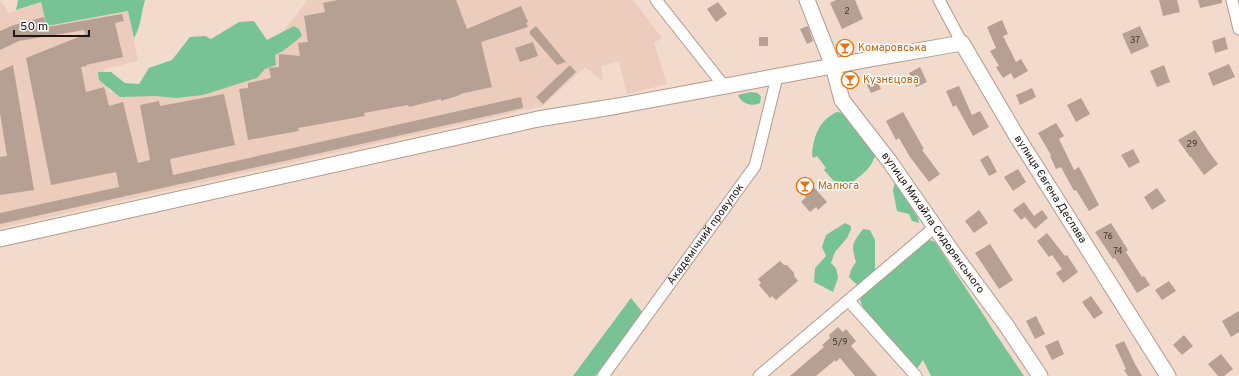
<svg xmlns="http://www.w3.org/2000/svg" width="1239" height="376" font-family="Overpass,sans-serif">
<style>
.built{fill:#ecccbc}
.green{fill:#77c395}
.building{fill:#b69f93}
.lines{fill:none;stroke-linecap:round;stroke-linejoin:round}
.street-casing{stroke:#b19a8e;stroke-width:13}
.secondary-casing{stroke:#b19a8e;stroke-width:17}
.street{stroke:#fff;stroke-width:11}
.secondary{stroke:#fff;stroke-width:15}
.labels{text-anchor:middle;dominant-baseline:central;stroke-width:3;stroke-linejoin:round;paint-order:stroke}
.number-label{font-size:9px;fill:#443832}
.food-label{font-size:11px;fill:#c56008;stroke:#fff;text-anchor:start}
.street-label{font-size:11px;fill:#1e1612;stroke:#fff}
</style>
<rect width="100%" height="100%" fill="#f2dacd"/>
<path class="built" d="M0 0 9 13 41 2 48 26 129 11 138 61 104 69 109 93 252 70 308 0H633L662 38 654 43 667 84 627 94 619 61 601 66 603 81 585 67 543 106 0 228Z"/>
<path class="green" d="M18 0H145C141 13 141 27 134 38L128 11 47 26 41 2 16 10Z
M254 21 267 40 294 26 299 29 302 36 283 51 275 55 276 65 265 69 257 78 203 95 176 98 156 96 120 97 99 80 98 72H111L125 83 139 84 149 68 172 60 190 37 205 36 211 39 239 22Z
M750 92 758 93 761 97 760 103C751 107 742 104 738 95Z
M837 112 843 113 875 155C872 170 856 179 844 188H840L824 170 826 168 817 156 814 158 812 156C813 137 819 120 837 112Z
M895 183 918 218 919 223 912 221 909 214 897 211 893 190Z
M845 223 851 226V229L847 238 835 252 831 263 836 268 838 278 833 292 814 282 815 268 826 256 822 247 826 235Z
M863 229 870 230 875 240V270L857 285 849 277 851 270 856 262C851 244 852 244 863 229Z
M930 240 935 242 985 317 993 330 1024 376H931L923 360 916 370 886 334 865 313 860 300 862 294 924 243Z
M631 298 643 313 595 376H573Z"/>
<path class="building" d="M338 0H456L467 29 521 6 528 22 526 23 528 27 481 42 492 87 460 94V95L441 101V99L409 107 408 105 364 113 365 116 298 128 299 131 248 140 239 89 248 88V83L271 78 269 68 279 67V54L300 56 298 43 308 42 304 16 325 12 323 3Z
M836 0H855L863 19 842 29 830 3Z
M1159 0H1177L1180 12 1163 16Z
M1198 0H1222V3L1200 8Z
M718 2 727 14 716 22 707 9Z
M122 14 124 21 115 23 123 57 86 65 87 66 81 67 86 92 104 87 109 106 123 102 138 163 150 160 140 105 159 101 160 106 224 94 235 145 170 159 173 175 521 97 523 108 0 224V213L119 187 116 172 51 185 26 58 86 34 84 30 19 41 0 50V31L14 25 44 17 47 27Z
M1002 20 1008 34 1003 36 1016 62 1021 59 1028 71 1014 79 1011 73 1003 78 996 67 999 66 990 51 996 48 987 27Z
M536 26 560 55 566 62 557 65 530 34V31Z
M808 26 813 41 807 44 800 29Z
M1140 26 1149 46 1131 54 1122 34Z
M759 37H768V46H759Z
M1225 37 1228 49 1215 53 1212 41Z
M533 42 538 56 520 62 515 48Z
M1229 64 1235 77 1213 86 1208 73Z
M13 65 34 190 0 195V157L7 156 0 113V71Z
M570 65 576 72 543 104 536 97Z
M1164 65 1170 82 1157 87 1150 71Z
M920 67 927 82 916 87 909 73Z
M876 78 881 89 871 93 866 83Z
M959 86 972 115 980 111 989 127 973 136 956 105 953 107 946 91Z
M1032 88 1036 97 1020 105 1016 95Z
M1081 98 1090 114 1076 122 1067 105Z
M903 112 924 149 922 150 940 174 929 182 910 157 899 138 896 140 886 121Z
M1056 123 1064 136 1059 139 1074 170 1079 167 1099 205 1089 211 1076 190 1074 191 1061 167 1056 169 1050 156 1051 155 1038 133Z
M1195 130 1209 152 1218 164 1204 175 1191 157H1190L1178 140Z
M1133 149 1140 162 1129 168 1121 155Z
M988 155 997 172 989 176 980 160Z
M1018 169 1026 182 1013 191 1004 177Z
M811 184 827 202 818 210 816 207 810 212 801 202 806 197 803 191Z
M1157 188 1166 201 1152 210 1144 197Z
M1024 202 1034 216 1042 210 1048 218 1035 229 1025 217 1021 220 1013 210Z
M979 210 988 223 974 233 965 221Z
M1111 223 1128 250 1126 252 1142 277 1144 276 1150 285 1137 293 1115 258 1113 259 1095 232Z
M1047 233 1065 256 1067 255 1078 272 1063 283 1056 273 1062 269 1052 255 1049 257 1037 241Z
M990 244 1013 280 999 289 975 253Z
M780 261 784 265H787L794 273V276L798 281 776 300 772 296 770 298 759 285 761 283 758 279Z
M1169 281 1176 291 1162 300 1155 290Z
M1091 296 1103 313 1094 319 1082 302Z
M1239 311V332L1231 337 1222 321Z
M1036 316 1045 334 1035 339 1026 321Z
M838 327 843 332 846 329 856 341 851 346 877 376H855L840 358 836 362 835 360 816 376H790L824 347 822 345 830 338 829 335Z
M1184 335 1193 346 1182 355 1173 345Z
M1058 340 1064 354 1052 360 1045 346Z
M1124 341 1135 364 1142 376H1128L1124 370 1126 369 1115 345Z
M1221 354 1233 369 1224 376H1218L1208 364Z"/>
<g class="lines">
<defs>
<g id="street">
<path d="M656 0 724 86"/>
<path d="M939 0 962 43"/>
<path d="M1232 0 1239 29"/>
<path d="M849 301 916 376"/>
<path id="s1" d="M603 376 755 166 777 77"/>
<path d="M759 376 935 227"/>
</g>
<g id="secondary">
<path id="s2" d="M807 0 833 66 842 100 890 162 953 253 1006 325 1040 376"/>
<path id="s3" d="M0 239 538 119 618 106 865 60 962 43 1016 135 1168 376"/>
</g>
</defs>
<use href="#street" class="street-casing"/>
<use href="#secondary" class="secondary-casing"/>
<use href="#street" class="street"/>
<use href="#secondary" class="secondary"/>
</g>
<defs>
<symbol id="bar-ring" viewBox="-11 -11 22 22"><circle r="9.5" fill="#fff" stroke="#e8710a" stroke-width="1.5"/><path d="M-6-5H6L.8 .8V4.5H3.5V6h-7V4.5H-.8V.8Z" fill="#e8710a"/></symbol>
</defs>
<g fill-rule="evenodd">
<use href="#bar-ring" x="835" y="38" width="20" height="20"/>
<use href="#bar-ring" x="840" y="70" width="20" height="20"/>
<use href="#bar-ring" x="795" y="176" width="20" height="20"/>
</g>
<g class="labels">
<g class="number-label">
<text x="847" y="11">2</text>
<text x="1135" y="40">37</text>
<text x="1192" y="144">29</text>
<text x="1108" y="236">76</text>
<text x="1118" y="251">74</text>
<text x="840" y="342">5/9</text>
</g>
<g class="food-label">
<text x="858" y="48">Комаровська</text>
<text x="863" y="80">Кузнєцова</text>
<text x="818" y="186">Малюга</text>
</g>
<g class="street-label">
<text stroke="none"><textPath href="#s3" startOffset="1153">вулиця Євгена Деслава</textPath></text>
<text stroke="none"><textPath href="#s2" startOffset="259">вулиця Михайла Сидорянського</textPath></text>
<text stroke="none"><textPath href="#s1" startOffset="175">Академічний провулок</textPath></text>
</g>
</g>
<path d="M14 30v6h75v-6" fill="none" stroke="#1e1612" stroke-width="2"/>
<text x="20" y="30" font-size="12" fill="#1e1612" stroke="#ffffff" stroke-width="3" paint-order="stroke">50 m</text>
</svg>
